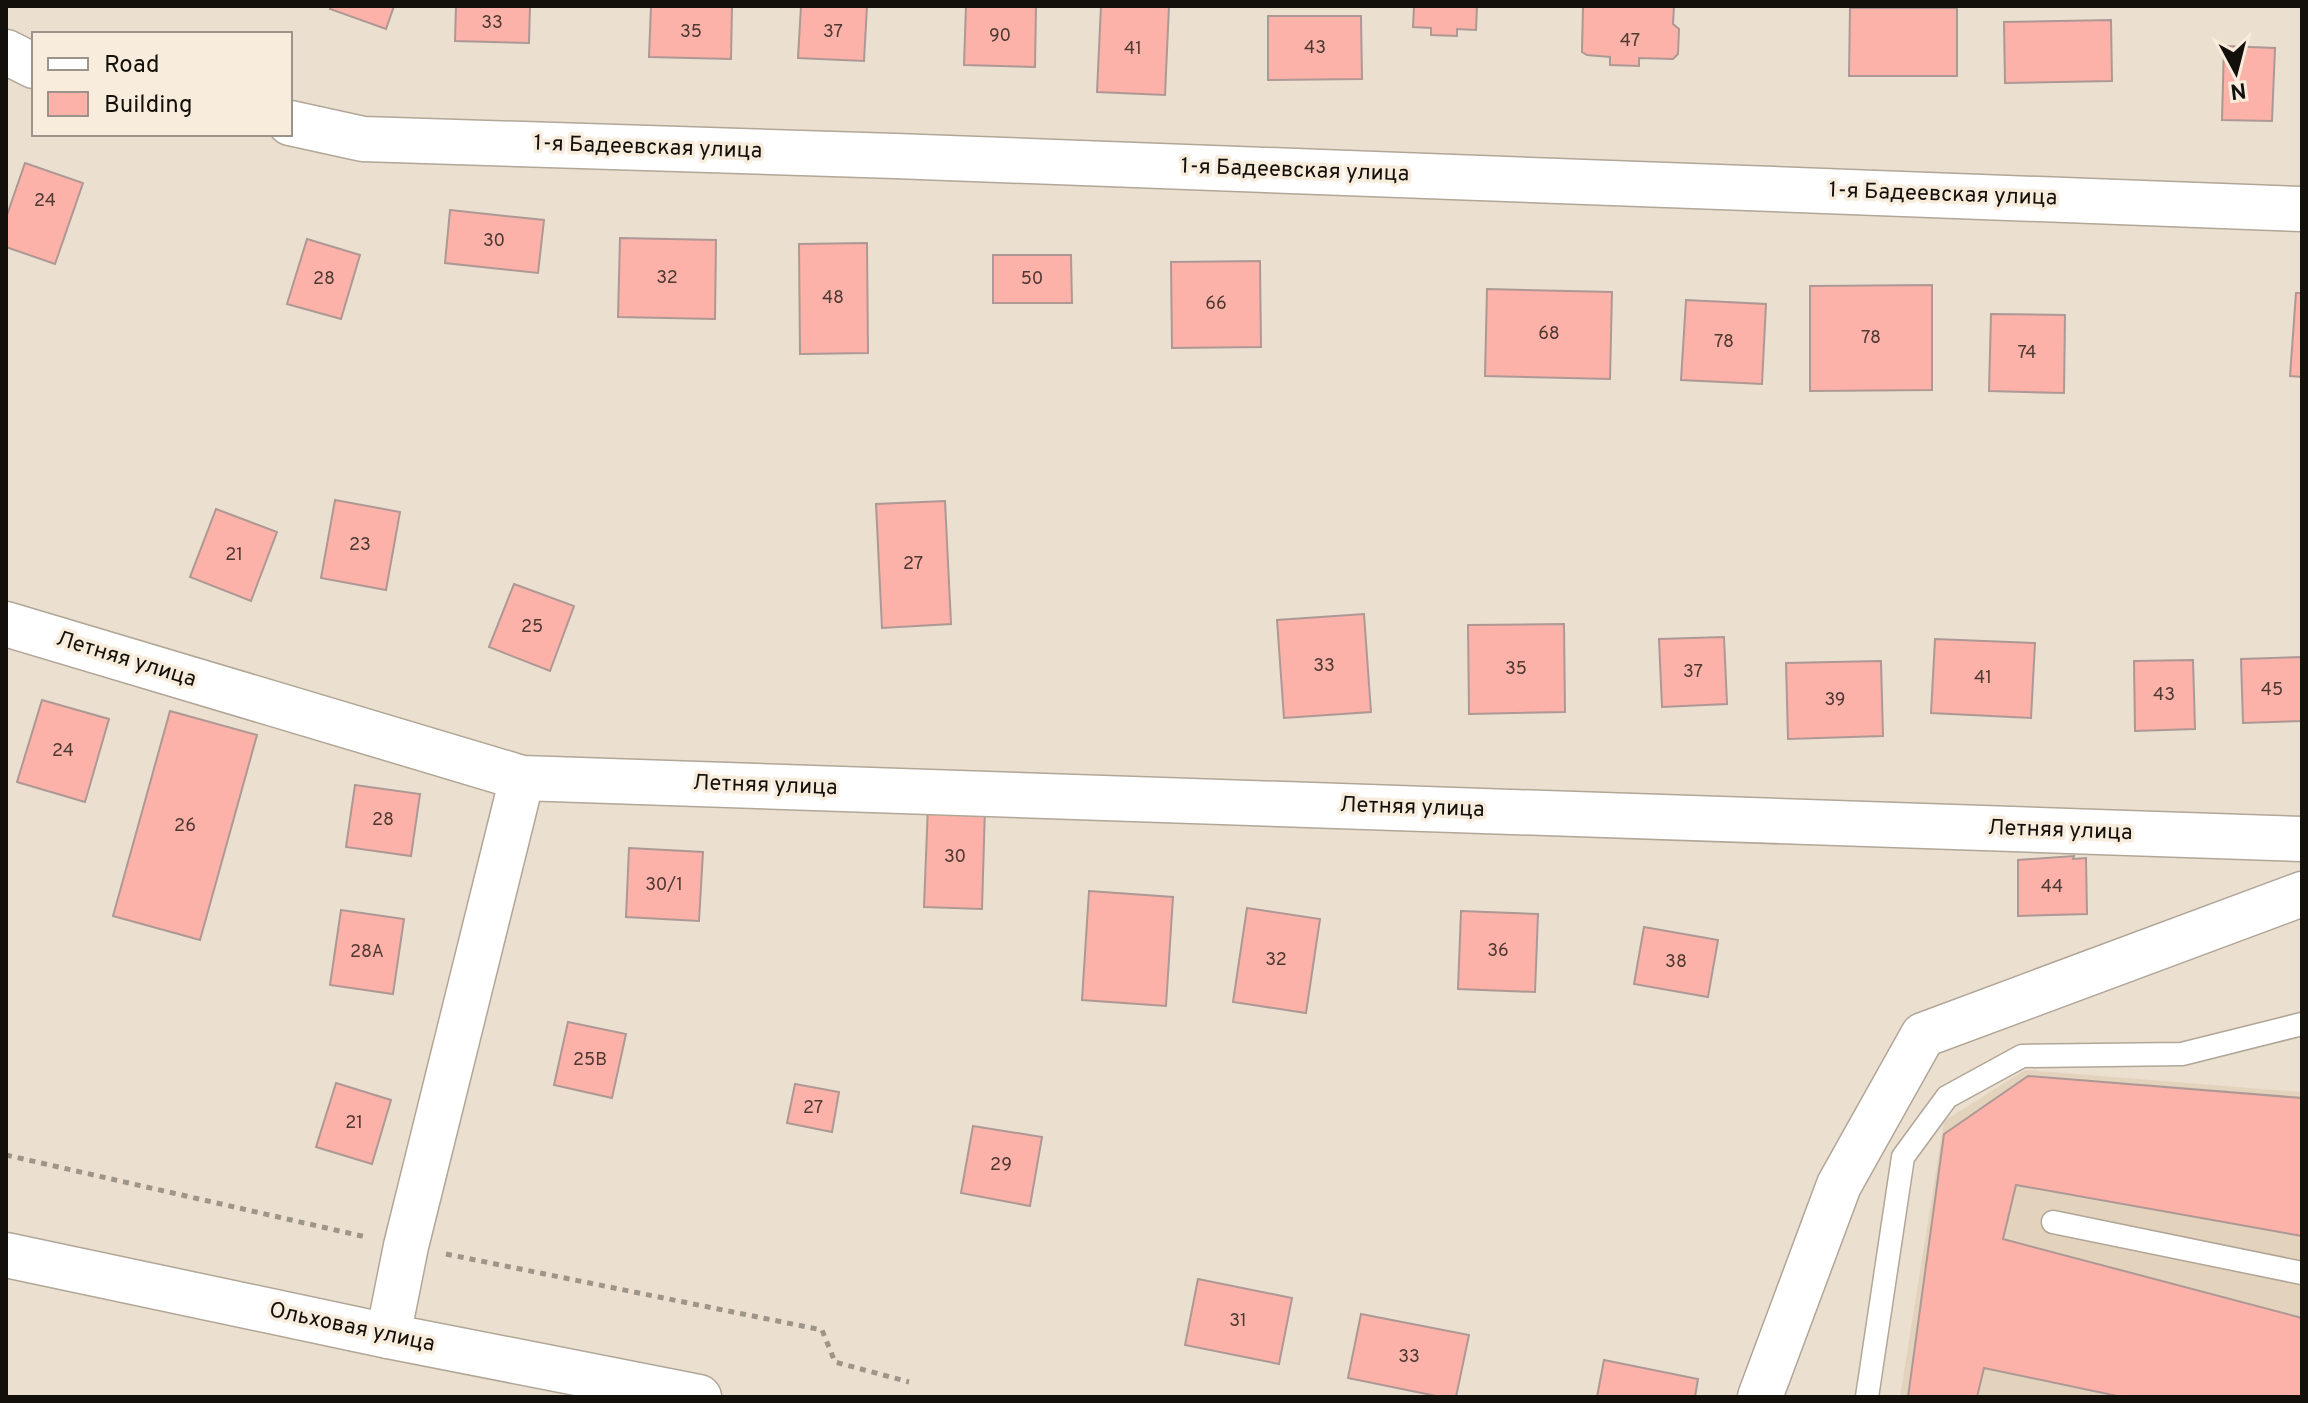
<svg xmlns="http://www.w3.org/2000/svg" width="2308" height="1403" font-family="Overpass,sans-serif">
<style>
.built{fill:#e3d3bd}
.building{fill:#fcb2a8;stroke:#ad9895;stroke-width:2}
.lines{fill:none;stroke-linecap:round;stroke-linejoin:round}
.lane-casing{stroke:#b1a697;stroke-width:25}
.street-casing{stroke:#b1a697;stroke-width:47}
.secondary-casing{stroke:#b1a697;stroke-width:47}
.path{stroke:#9e9589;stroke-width:5;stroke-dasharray:6 6;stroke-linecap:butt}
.lane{stroke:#fff;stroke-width:22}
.street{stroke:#fff;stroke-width:44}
.secondary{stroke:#fff;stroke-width:44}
.labels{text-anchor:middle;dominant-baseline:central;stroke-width:7;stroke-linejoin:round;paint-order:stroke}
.number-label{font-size:18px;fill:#4d3832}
.street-label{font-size:22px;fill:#130f0a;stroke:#f8eddc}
</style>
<rect width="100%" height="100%" fill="#ebdfcf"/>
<path class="built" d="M2025 1070 2302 1092V1397H1900L1944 1121Z"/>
<path class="building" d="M331 6H394L386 29 330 9Z
M456 6H530L529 43 455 41Z
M651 6H732L731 59 649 57Z
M801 6H867L864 61 798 58Z
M966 6H1036L1035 67 964 65Z
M1101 6H1169L1165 95 1097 92Z
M1414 6H1477L1476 30 1457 29V36L1431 35V28L1413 27Z
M1583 6H1674L1673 24 1679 29 1678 54 1673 59 1639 58V66L1610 65V57L1587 55 1582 52Z
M1850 8H1957V76H1849Z
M1268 16H1361L1362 79 1268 80Z
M2111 20 2112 81 2005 83 2004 22Z
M2224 46 2275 48 2272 121 2222 120Z
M25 163 83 183 55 264 6 247V218Z
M450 210 544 220 538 273 445 263Z
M620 238 716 240 715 319 618 317Z
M307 239 360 255 341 319 287 304Z
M867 243 868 353 800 354 799 244Z
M993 255H1071L1072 303H993Z
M1260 261 1261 347 1172 348 1171 262Z
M1932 285V390L1810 391V286Z
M1487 289 1612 292 1610 379 1485 376Z
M2296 293H2302V377L2290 376Z
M1686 300 1766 304 1762 384 1681 380Z
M1991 314 2065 315 2064 393 1989 391Z
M335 500 400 512 386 590 321 578Z
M945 501 951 624 882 628 876 504Z
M216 509 277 532 251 601 190 577Z
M514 584 574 606 550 671 489 647Z
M1364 614 1371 712 1284 718 1277 620Z
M1564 624 1565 712 1469 714 1468 625Z
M1724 637 1727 704 1662 707 1659 639Z
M1935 639 2035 643 2031 718 1931 713Z
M2302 657V721L2243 723 2241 659Z
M2193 660 2195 729 2135 731 2134 661Z
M1881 661 1883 736 1788 739 1786 663Z
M42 700 109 719 85 802 17 782Z
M170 711 257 735 200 940 113 916Z
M355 785 420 794 411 856 346 847Z
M928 805 985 807 982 909 924 907Z
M629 848 703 852 699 921 626 917Z
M2074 856 2073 859 2086 858 2087 914 2018 916V860Z
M1089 891 1173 897 1166 1006 1082 1000Z
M1247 908 1320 919 1306 1013 1233 1002Z
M341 910 404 919 393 994 330 985Z
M1461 911 1538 914 1535 992 1458 989Z
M1644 927 1718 940 1708 997 1634 984Z
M568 1022 626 1034 612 1098 554 1085Z
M2028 1076 2302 1098V1236L2016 1185 2003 1239 2302 1318V1397H2122L1984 1368 1977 1397H1908L1944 1134Z
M336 1083 391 1100 372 1164 316 1147Z
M795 1084 839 1092 832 1132 787 1123Z
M973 1126 1042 1137 1030 1206 961 1193Z
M1198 1279 1292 1298 1279 1364 1185 1345Z
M1361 1314 1469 1335 1456 1397H1441L1348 1378Z
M1604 1360 1698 1379 1695 1397H1597Z"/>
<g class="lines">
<defs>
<path id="lane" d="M2053 1222 2302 1273
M1867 1397 1903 1157 1947 1097 2022 1056 2182 1054 2302 1024"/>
<path id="street" d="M6 52 34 66
M290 123 363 139 895 156 2302 209
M6 624 522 778
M388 1336 406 1246 522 778 2302 839
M1760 1397 1839 1185 1923 1035 2302 894"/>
<path id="secondary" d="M6 1255 388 1336 699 1397"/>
</defs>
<use href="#lane" class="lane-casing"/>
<use href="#street" class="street-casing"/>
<use href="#secondary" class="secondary-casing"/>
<path class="path" d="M6 1155 366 1237
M446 1254 822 1330 835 1362 909 1382"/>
<use href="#lane" class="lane"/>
<use href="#street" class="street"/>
<use href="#secondary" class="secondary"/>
</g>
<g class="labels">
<g class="number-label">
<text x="492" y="23">33</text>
<text x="691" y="32">35</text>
<text x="833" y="32">37</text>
<text x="1000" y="36">90</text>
<text x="1630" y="41">47</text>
<text x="1315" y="48">43</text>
<text x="1133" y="49">41</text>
<text x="45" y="201">24</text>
<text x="494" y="241">30</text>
<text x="667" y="278">32</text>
<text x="324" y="279">28</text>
<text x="1032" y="279">50</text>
<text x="833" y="298">48</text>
<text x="1216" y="304">66</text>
<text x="1549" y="334">68</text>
<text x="1871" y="338">78</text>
<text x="1724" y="342">78</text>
<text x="2027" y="353">74</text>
<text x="360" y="545">23</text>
<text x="234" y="555">21</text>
<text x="913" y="564">27</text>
<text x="532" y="627">25</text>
<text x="1324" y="666">33</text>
<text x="1516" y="669">35</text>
<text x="1693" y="672">37</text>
<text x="1983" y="678">41</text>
<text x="2272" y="690">45</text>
<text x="2164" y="695">43</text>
<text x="1835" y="700">39</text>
<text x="63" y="751">24</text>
<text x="383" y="820">28</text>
<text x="185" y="826">26</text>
<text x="955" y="857">30</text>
<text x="664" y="885">30/1</text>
<text x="2052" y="887">44</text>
<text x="1498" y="951">36</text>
<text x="367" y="952">28А</text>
<text x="1276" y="960">32</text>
<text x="1676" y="962">38</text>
<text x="590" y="1060">25В</text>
<text x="813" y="1108">27</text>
<text x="354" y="1123">21</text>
<text x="1001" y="1165">29</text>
<text x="1238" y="1321">31</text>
<text x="1409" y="1357">33</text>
</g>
<g class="street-label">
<text transform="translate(648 148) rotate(2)">1-я Бадеевская улица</text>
<text transform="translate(1295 171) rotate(2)">1-я Бадеевская улица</text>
<text transform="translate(1943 195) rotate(2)">1-я Бадеевская улица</text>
<text transform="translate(126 660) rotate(17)">Летняя улица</text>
<text transform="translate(765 786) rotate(2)">Летняя улица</text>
<text transform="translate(1412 808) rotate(2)">Летняя улица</text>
<text transform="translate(2060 831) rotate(2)">Летняя улица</text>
<text transform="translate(352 1328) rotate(12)">Ольховая улица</text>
</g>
</g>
<rect width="2308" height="1403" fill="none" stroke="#130f0a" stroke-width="16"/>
<rect x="32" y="32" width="260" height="104" fill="#f8eddc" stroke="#9c9488" stroke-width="2"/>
<rect x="48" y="58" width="40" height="12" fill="#ffffff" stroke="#9c9488" stroke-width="2"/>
<text x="104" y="72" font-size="24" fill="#130f0a">Road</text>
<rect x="48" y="92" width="40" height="24" fill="#fcb2a8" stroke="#9c9488" stroke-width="2"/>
<text x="104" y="112" font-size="24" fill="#130f0a">Building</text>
<g transform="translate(2236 72) rotate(173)" stroke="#f8eddc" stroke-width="6" paint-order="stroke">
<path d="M0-6L14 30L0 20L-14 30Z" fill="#130f0a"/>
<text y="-12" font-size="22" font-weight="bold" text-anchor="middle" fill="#130f0a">N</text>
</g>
</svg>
